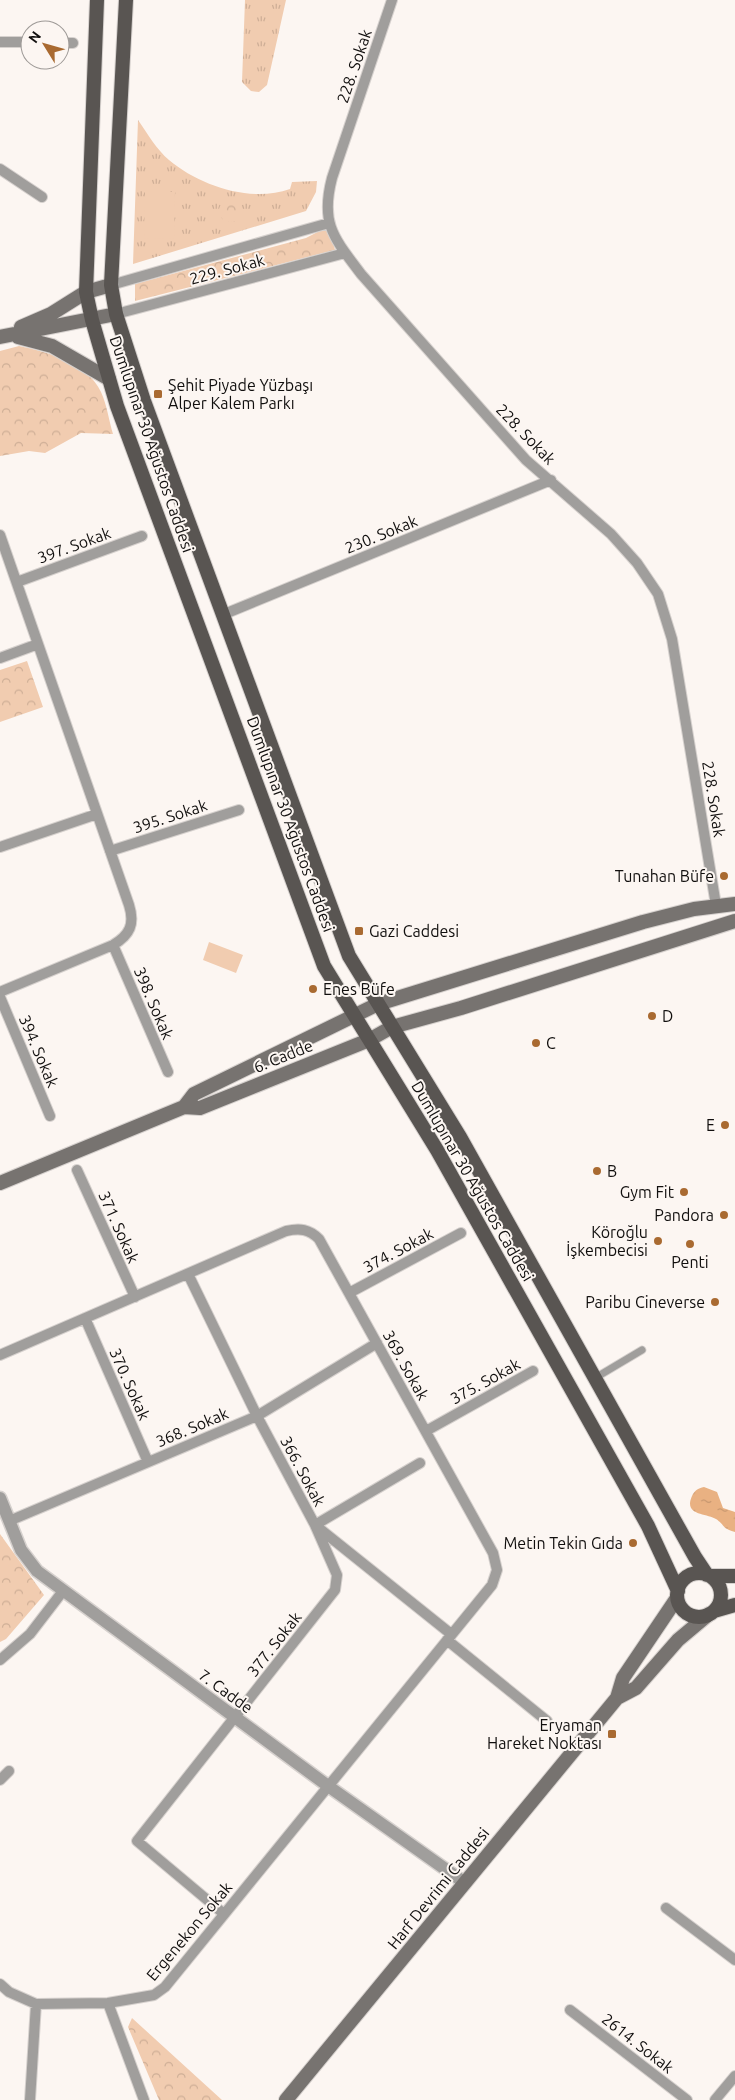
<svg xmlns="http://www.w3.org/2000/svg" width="735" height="2100" font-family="Ubuntu,sans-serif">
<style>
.grass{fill:url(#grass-tufts)}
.park{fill:url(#park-crowns)}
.garden{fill:#f1ccb0}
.water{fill:url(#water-ripples)}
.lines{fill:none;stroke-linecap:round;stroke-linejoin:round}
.pedestrian-casing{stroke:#d6d1ce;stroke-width:9}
.minor-casing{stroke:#d6d1ce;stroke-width:12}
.tertiary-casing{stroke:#d6d1ce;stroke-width:15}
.secondary-casing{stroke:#d6d1ce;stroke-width:16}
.primary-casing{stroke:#d6d1ce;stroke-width:16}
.pedestrian{stroke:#a09e9c;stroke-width:7}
.minor{stroke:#a09e9c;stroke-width:10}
.tertiary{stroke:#a09e9c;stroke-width:12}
.secondary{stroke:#777370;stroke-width:14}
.primary{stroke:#595552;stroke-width:14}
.poi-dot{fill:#a96a31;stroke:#fcf6f2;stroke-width:2}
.labels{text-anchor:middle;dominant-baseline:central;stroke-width:4;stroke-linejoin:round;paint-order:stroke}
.street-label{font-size:16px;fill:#110f0e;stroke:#fcf6f2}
.poi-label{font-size:16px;fill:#110f0e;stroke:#fcf6f2;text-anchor:end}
</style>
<defs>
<pattern id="grass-tufts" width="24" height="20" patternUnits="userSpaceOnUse" patternTransform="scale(1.25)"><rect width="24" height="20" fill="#f1ccb0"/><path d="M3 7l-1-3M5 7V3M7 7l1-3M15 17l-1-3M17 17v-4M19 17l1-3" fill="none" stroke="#ceae96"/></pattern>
<pattern id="park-crowns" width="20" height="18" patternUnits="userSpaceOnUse" patternTransform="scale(1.25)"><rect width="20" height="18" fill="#f1ccb0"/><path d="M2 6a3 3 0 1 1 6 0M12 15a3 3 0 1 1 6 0" fill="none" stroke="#ceae96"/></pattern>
<pattern id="water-ripples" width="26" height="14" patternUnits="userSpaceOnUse" patternTransform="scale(1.25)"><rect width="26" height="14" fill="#e9b182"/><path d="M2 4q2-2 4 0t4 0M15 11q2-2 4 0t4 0" fill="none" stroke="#c7976f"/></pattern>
</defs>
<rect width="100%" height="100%" fill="#fcf6f2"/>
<path class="grass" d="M245 0H286L267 85 259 92 251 91 242 82Z
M138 120C147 133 157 150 169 160 200 186 251 203 290 189L292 182 317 181 316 192 306 211 133 264Z"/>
<path class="park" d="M219 211a11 11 0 1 1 22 0a11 11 0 1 1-22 0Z
M329 226 335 250 135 301V284L306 238Z
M19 346C48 352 88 363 101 392 107 405 109 421 113 434L81 433 45 453 29 451 0 456V351Z
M27 661 43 707 0 722V670Z
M0 1534 44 1595 6 1639 0 1642Z
M132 2018 222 2100H159L128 2027Z"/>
<path class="garden" d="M145 192H175L174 239 144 238Z
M209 942 243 955 236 973 203 960Z"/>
<path class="water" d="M704 1487 717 1492 723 1508 735 1512V1532C721 1528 726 1526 716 1519 707 1513 683 1516 692 1496 694 1491 698 1488 704 1487Z"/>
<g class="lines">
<defs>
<path id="pedestrian" d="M595 1378 642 1350"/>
<path id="minor" d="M392 0 332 178C320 224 334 238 361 274L526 460 611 534 637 563 658 594 672 639 716 905
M0 42H30
M60 43H73
M0 169 42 197
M111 285 329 223
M116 314 345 253
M0 535 129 905C135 924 130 935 113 945L0 992
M17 582 142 536
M222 615 551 480
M0 658 38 644
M0 847 97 814
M110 851 239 810
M113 945 168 1072
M0 997 50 1116
M77 1170 135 1297
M188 1274 257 1416 315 1525 451 1634
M349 1293 461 1233
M85 1318 148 1462
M0 1355 286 1231C300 1228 309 1229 319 1239L493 1553 497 1570 492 1585 165 1987 154 1995 108 2003 36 2004 9 1992 0 1984
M426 1431 533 1371
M9 1521 257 1416 377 1343
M447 1640 547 1721
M0 1660 30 1634 63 1591
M0 1780 9 1771
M666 1908 735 1960
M224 1914 137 1841 335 1590 337 1575 315 1525 420 1463
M108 2003 144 2100
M570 2010 687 2100
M30 2100 36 2004
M715 2100 735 2076"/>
<path id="tertiary" d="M0 1498 21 1550 37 1571 328 1786 465 1883"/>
<path id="secondary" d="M21 327 51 314 86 292 111 285
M0 337 116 314
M18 337 52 346 109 379
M735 904 694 909 643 922 378 1004 194 1094 184 1107 200 1108 369 1040 392 1027 461 1008 735 921
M0 1183 184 1107
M617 1698 636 1688 678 1640 709 1614
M286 2100 617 1698 623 1678 677 1598"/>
<path id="primary" d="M97 0 86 292 92 320 117 406 324 966 437 1150 648 1526 678 1591
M126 0 111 285 116 314 144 401 349 956 460 1137 695 1557 707 1575
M677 1595a22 22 0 1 1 44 0a22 22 0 1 1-44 0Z
M710 1576H735
M714 1611 735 1605"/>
</defs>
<use href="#pedestrian" class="pedestrian-casing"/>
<use href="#minor" class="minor-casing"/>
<use href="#tertiary" class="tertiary-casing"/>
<use href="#secondary" class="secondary-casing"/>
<use href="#primary" class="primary-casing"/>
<use href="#pedestrian" class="pedestrian"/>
<use href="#minor" class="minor"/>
<use href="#tertiary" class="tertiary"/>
<use href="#secondary" class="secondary"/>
<use href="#primary" class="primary"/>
</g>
<g class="poi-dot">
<rect x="153" y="389" width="10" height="10" rx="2.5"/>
<circle cx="724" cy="876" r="5"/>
<rect x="354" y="926" width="10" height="10" rx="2.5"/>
<circle cx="313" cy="989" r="5"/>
<circle cx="652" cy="1016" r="5"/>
<circle cx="536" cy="1043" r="5"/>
<circle cx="725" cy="1125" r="5"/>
<circle cx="597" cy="1171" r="5"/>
<circle cx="684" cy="1192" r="5"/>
<circle cx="724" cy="1215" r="5"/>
<circle cx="658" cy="1241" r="5"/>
<circle cx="690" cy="1244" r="5"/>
<circle cx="715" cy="1302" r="5"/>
<circle cx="633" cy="1543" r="5"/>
<rect x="607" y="1729" width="10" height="10" rx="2.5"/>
</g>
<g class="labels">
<g class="street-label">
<text transform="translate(354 66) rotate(-71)">228. Sokak</text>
<text transform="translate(227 269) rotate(-15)">229. Sokak</text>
<text transform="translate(526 434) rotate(46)">228. Sokak</text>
<text transform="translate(152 444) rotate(71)">Dumlupınar 30 Ağustos Caddesi</text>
<text transform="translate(381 534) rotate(-22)">230. Sokak</text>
<text transform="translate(74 545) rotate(-20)">397. Sokak</text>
<text transform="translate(714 799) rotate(81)">228. Sokak</text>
<text transform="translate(170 816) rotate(-18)">395. Sokak</text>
<text transform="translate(291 824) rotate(70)">Dumlupınar 30 Ağustos Caddesi</text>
<text transform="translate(154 1003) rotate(67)">398. Sokak</text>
<text transform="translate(39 1051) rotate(67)">394. Sokak</text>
<text transform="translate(283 1056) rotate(-22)">6. Cadde</text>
<text transform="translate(473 1181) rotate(60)">Dumlupınar 30 Ağustos Caddesi</text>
<text transform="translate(119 1227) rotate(66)">371. Sokak</text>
<text transform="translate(398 1250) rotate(-28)">374. Sokak</text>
<text transform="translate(406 1365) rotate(61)">369. Sokak</text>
<text transform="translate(485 1381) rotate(-29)">375. Sokak</text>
<text transform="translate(130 1384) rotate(66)">370. Sokak</text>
<text transform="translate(192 1427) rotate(-23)">368. Sokak</text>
<text transform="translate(303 1471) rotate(62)">366. Sokak</text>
<text transform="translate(274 1644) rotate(-52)">377. Sokak</text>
<text transform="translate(226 1691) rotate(36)">7. Cadde</text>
<text transform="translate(438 1888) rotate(-51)">Harf Devrimi Caddesi</text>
<text transform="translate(189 1931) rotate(-50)">Ergenekon Sokak</text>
<text transform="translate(638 2043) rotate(38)">2614. Sokak</text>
</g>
<g class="poi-label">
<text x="168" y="385" text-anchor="start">Şehit Piyade Yüzbaşı<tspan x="168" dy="18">Alper Kalem Parkı</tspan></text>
<text x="714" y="876">Tunahan Büfe</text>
<text x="369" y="931" text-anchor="start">Gazi Caddesi</text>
<text x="323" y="989" text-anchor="start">Enes Büfe</text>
<text x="662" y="1016" text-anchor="start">D</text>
<text x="546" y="1043" text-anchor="start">C</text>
<text x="715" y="1125">E</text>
<text x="607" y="1171" text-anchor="start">B</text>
<text x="674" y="1192">Gym Fit</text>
<text x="714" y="1215">Pandora</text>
<text x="648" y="1232">Köroğlu<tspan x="648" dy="18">İşkembecisi</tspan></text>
<text x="690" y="1262" text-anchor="middle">Penti</text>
<text x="705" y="1302">Paribu Cineverse</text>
<text x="623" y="1543">Metin Tekin Gıda</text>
<text x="602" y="1725">Eryaman<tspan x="602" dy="18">Hareket Noktası</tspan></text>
</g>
</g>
<g transform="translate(45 45) rotate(307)"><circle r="24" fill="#fcf6f2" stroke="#9e9a97"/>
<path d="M0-4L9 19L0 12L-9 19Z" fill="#a96a31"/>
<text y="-8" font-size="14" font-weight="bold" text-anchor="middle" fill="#110f0e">N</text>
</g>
</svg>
